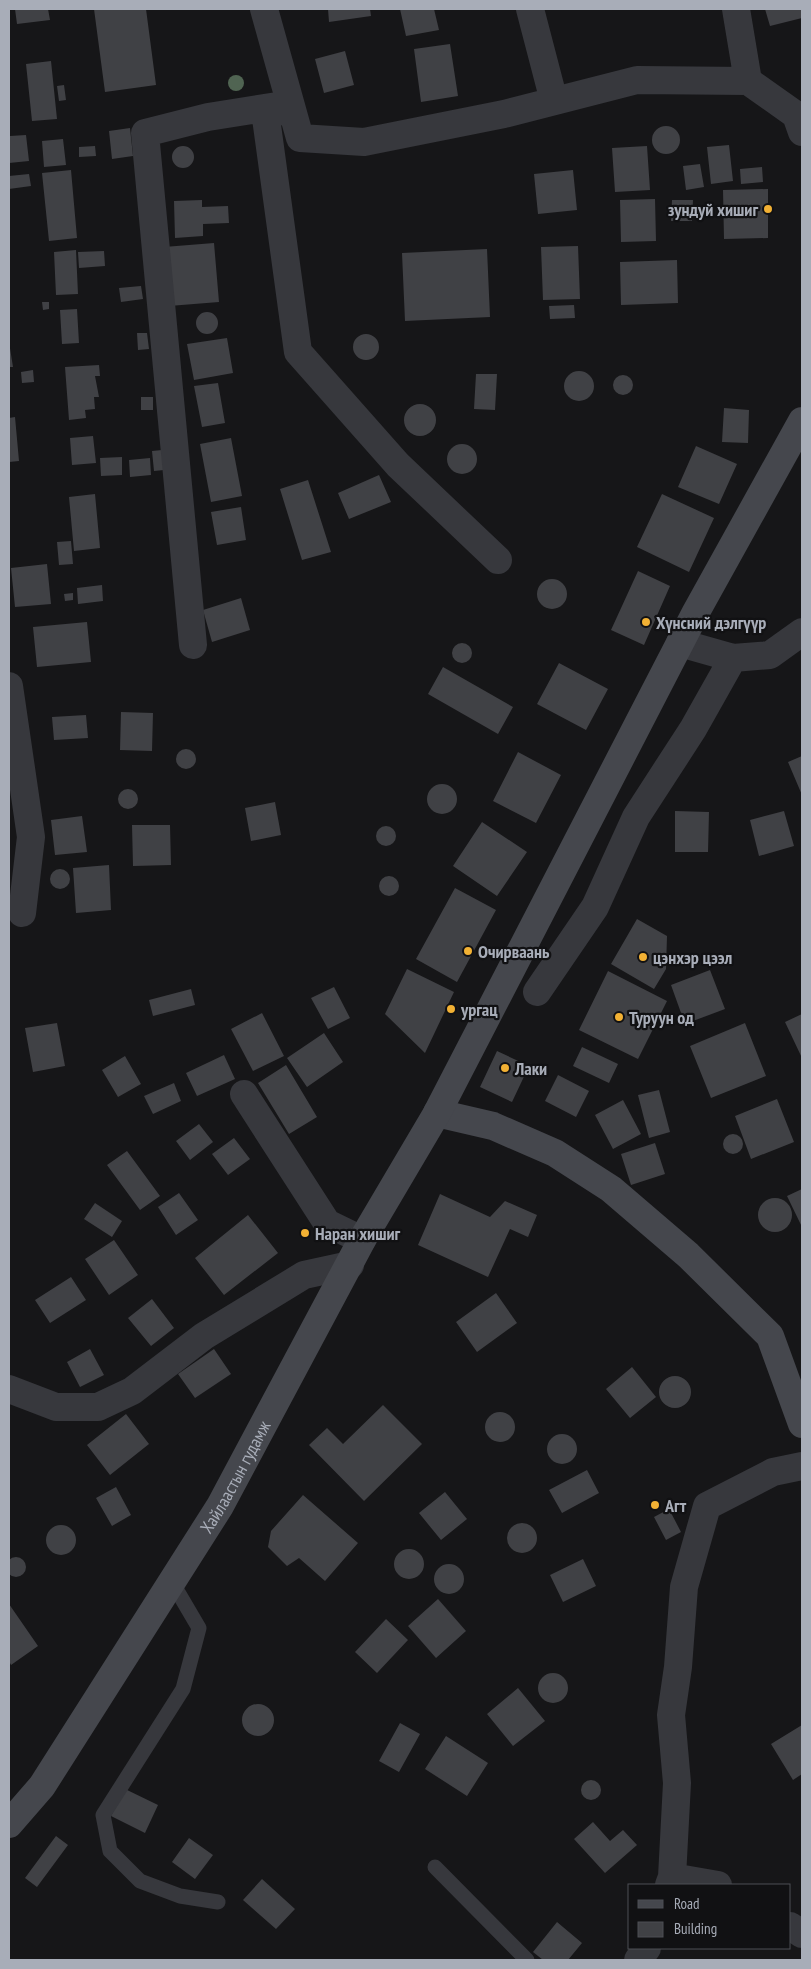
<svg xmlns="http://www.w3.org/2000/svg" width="811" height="1969" font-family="'PT Sans Narrow',sans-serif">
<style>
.building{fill:#404145}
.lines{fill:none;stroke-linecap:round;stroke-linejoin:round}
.lane{stroke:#37383d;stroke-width:15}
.street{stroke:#37383d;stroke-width:28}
.secondary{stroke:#45474d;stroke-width:28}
.tree{fill:#506452}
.poi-dot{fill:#f2b134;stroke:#111113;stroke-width:2}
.labels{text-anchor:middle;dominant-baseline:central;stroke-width:4.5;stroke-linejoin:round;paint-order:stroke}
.poi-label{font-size:18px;font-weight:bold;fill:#a8adb8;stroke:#111113;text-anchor:start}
.street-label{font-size:18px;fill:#a8adb8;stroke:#111113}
</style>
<rect width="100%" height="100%" fill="#161618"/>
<path class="building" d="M15 9H48L50 20 17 24Z
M94 9H146L156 85 105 92Z
M328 9H370L371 16 329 22Z
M400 9H434L439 30 406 36Z
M765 9H802V18L770 26Z
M450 44 458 96 421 102 414 49Z
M345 51 354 85 324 93 315 59Z
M51 61 57 119 32 121 26 64Z
M64 85 66 100 59 101 57 86Z
M652 140a14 14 0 1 1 28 0a14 14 0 1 1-28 0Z
M130 128 133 156 112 159 109 131Z
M26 135 29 161 9 163 10 136Z
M63 139 66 165 44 167 42 141Z
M729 145 733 181 711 184 707 147Z
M172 157a11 11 0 1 1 22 0a11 11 0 1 1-22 0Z
M95 146 96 156 79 157V147Z
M647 146 650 190 615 192 612 148Z
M700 164 704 187 686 190 683 166Z
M762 167 763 182 741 184 740 169Z
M71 170 77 238 49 241 42 173Z
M573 170 577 210 538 214 534 174Z
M29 174 31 186 9 189V176Z
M768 189V238L724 239 723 190Z
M655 199 656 241 621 242 620 200Z
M202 200V207L228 206 229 223 203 224V236L175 238 174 201Z
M672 200H693L692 221H671Z
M214 243 219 302 169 306 164 247Z
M578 246 580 299 543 300 541 247Z
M487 249 490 317 405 321 402 253Z
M76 250 78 294 56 295 54 252Z
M104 251 105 266 79 268 78 252Z
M677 260 678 303 621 305 620 262Z
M141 286 143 299 121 302 119 288Z
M42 302H49V309L43 310Z
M574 305 575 318 550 319 549 306Z
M77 309 79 343 62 344 60 310Z
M196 323a11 11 0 1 1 22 0a11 11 0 1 1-22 0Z
M137 333H147L149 349 138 350Z
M353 347a13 13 0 1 1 26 0a13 13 0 1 1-26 0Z
M227 338 233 373 194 380 187 344Z
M9 342 13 367H9Z
M99 365 100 376H95L99 397H94L95 409 85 410 86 418 69 420 65 367Z
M33 370 34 382 22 383 21 372Z
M564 386a15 15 0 1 1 30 0a15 15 0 1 1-30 0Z
M476 374H497L495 410 474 409Z
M613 385a10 10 0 1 1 20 0a10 10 0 1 1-20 0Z
M218 383 225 423 202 427 194 386Z
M141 397H153V410H141Z
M404 420a16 16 0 1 1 32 0a16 16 0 1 1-32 0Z
M724 408 749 410 748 443 722 442Z
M15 417 19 461 9 462V418Z
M93 436 96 463 72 465 70 438Z
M231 438 242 496 211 502 200 444Z
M447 459a15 15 0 1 1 30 0a15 15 0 1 1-30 0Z
M696 446 737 464 719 504 678 487Z
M162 450 164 470 154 471 152 451Z
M122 457V475L101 476 100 458Z
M150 458 151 475 130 477 129 460Z
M379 475 391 502 349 519 338 493Z
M308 480 331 552 302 560 280 489Z
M95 494 100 548 74 551 69 497Z
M662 494 714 518 689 572 637 547Z
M241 507 246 540 217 545 211 512Z
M71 541 73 564 59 565 57 542Z
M47 564 51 604 15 607 11 568Z
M638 571 670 586 644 645 611 630Z
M537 594a15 15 0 1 1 30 0a15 15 0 1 1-30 0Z
M102 585 103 601 78 604 77 588Z
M73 593V600L65 601 64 594Z
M241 598 250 630 212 642 203 610Z
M87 622 91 662 37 667 33 627Z
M452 653a10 10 0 1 1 20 0a10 10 0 1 1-20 0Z
M559 663 608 689 586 730 537 704Z
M443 667 513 707 498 734 428 694Z
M121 712 153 713 152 751 120 750Z
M86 715 88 738 54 740 52 717Z
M176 759a10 10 0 1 1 20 0a10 10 0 1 1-20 0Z
M518 752 561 775 536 823 493 801Z
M802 756V795L788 762Z
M427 799a15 15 0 1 1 30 0a15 15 0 1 1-30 0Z
M118 799a10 10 0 1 1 20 0a10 10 0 1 1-20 0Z
M275 802 281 835 251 841 245 808Z
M675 811 709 812 708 852H675Z
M784 811 794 846 759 856 750 820Z
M82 816 87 852 55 855 51 820Z
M482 822 527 852 497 896 453 866Z
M132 825H170L171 865 133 866Z
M376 836a10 10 0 1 1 20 0a10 10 0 1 1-20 0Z
M109 865 111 910 76 913 73 868Z
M50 879a10 10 0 1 1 20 0a10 10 0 1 1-20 0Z
M379 886a10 10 0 1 1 20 0a10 10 0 1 1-20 0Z
M455 888 496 910 457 982 416 959Z
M637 919 667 936 666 969 654 989 611 964Z
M407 969 454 992 425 1053 385 1014Z
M710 970 725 1009 685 1024 671 985Z
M608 971 667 1001 638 1059 579 1030Z
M334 987 350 1018 328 1029 311 998Z
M191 989 195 1005 153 1016 149 1000Z
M262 1013 284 1056 253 1071 231 1029Z
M802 1014V1058L785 1022Z
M57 1023 65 1066 33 1072 25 1028Z
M745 1023 766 1076 711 1098 690 1046Z
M324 1033 343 1062 307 1087 287 1058Z
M582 1047 618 1064 609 1083 573 1066Z
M497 1051 529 1066 512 1102 480 1087Z
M224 1055 235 1079 197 1096 186 1073Z
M125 1056 141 1084 118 1097 102 1070Z
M286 1065 317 1117 289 1134 258 1083Z
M558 1075 589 1091 576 1117 545 1101Z
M174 1083 181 1101 153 1114 144 1096Z
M659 1090 670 1132 649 1138 638 1095Z
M777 1099 794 1142 751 1159 735 1116Z
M623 1100 641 1134 613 1149 595 1115Z
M199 1124 213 1142 190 1160 176 1141Z
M723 1144a10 10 0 1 1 20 0a10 10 0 1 1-20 0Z
M234 1138 250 1159 228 1175 212 1154Z
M655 1143 665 1174 631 1185 621 1154Z
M127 1151 160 1196 140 1210 107 1165Z
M802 1189V1227L787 1196Z
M179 1193 198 1220 176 1235 158 1207Z
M440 1194 490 1217 505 1201 537 1215 528 1237 510 1229 488 1277 418 1245Z
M758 1215a17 17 0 1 1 34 0a17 17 0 1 1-34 0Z
M95 1203 122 1221 112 1237 84 1219Z
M248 1215 278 1253 224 1295 195 1258Z
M114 1240 138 1275 109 1295 85 1259Z
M71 1277 86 1300 50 1323 35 1300Z
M496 1293 517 1323 477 1352 456 1322Z
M152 1299 174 1328 151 1346 128 1318Z
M90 1349 104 1375 80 1387 67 1362Z
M214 1349 231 1374 195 1398 178 1374Z
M632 1367 656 1397 630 1418 606 1389Z
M659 1392a16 16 0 1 1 32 0a16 16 0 1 1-32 0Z
M383 1405 422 1444 364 1501 309 1445 327 1428 343 1444Z
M485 1427a15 15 0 1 1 30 0a15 15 0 1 1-30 0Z
M126 1414 149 1444 110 1475 87 1445Z
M547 1449a15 15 0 1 1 30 0a15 15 0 1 1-30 0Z
M587 1470 599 1493 562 1513 549 1490Z
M116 1487 131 1515 112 1526 96 1498Z
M445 1492 467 1519 441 1540 419 1513Z
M303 1495 358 1543 325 1581 299 1558 287 1566 268 1547 271 1531Z
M669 1509 681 1532 666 1540 654 1517Z
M507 1538a15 15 0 1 1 30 0a15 15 0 1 1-30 0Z
M46 1540a15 15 0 1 1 30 0a15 15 0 1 1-30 0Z
M394 1564a15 15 0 1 1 30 0a15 15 0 1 1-30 0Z
M6 1567a10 10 0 1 1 20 0a10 10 0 1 1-20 0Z
M583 1559 596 1586 563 1602 550 1575Z
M434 1579a15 15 0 1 1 30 0a15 15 0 1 1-30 0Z
M438 1599 466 1631 436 1658 408 1626Z
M9 1604 38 1646 11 1665 9 1661Z
M386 1619 408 1640 377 1673 355 1652Z
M538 1688a15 15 0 1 1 30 0a15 15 0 1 1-30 0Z
M518 1688 545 1721 513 1746 487 1714Z
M242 1720a16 16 0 1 1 32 0a16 16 0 1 1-32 0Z
M400 1723 420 1734 399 1772 379 1761Z
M802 1725V1774L793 1780 771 1744Z
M446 1736 488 1763 467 1796 425 1769Z
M581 1790a10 10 0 1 1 20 0a10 10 0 1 1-20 0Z
M125 1789 158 1805 145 1833 111 1816Z
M593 1822 610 1841 623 1830 637 1845 605 1873 574 1839Z
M56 1836 68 1845 37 1887 25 1878Z
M189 1838 213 1855 195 1879 172 1862Z
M262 1879 295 1909 276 1929 243 1900Z
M557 1922 582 1943 568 1960H543L533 1952Z"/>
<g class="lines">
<path class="lane" d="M172 1582 199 1628 183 1689 103 1815 110 1851 140 1881 180 1896 218 1902
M435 1867 527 1960"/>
<path class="street" d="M264 9 300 138 364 142 504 114 637 80 748 81
M530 9 554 101
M736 9 748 81 796 115 802 132
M289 105 266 118 298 352 398 465 498 560
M680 643 733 658 770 655 802 632
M193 645 145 133 208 117 290 104
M9 686 31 837 22 913
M537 992 595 907 636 817 693 729 733 658
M244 1094 327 1223 362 1240
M9 1389 56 1407H98L132 1391 204 1336 304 1275 350 1265
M672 1877 718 1885
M669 1885 672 1877 677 1783 671 1715 678 1667 684 1587 707 1506 773 1472 802 1466
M790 1926 802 1934
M638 1960 647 1948"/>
<g class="secondary">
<path d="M437 1113 493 1126 555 1153 611 1189 688 1255 770 1336 802 1424"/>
<path id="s1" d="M9 1824 42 1786 220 1506 362 1240 437 1113 696 612 802 421"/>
</g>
</g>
<circle class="tree" cx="236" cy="83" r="8"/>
<g class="poi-dot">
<circle cx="768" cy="209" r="5"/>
<circle cx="646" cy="622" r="5"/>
<circle cx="468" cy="951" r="5"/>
<circle cx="643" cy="957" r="5"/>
<circle cx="451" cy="1009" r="5"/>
<circle cx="619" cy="1017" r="5"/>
<circle cx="505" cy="1068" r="5"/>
<circle cx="305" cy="1233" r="5"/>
<circle cx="655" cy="1505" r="5"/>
</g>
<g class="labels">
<g class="poi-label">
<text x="758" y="209" text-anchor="end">зундуй хишиг</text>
<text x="656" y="622">Хүнсний дэлгүүр</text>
<text x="478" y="951">Очирваань</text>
<text x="653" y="957">цэнхэр цээл</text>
<text x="461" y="1009">ургац</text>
<text x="629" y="1017">Туруун од</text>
<text x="515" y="1068">Лаки</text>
<text x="315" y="1233">Наран хишиг</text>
<text x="665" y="1505">Агт</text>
</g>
<g class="street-label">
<text stroke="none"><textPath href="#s1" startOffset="415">Хайлаастын гудамж</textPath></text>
</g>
</g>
<rect width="811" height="1969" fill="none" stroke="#a8adb8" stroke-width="20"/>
<rect x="628" y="1884" width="162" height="65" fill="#111113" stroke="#4d4f55"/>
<rect x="638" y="1900" width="25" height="8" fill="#45474d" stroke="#4d4f55"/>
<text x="674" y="1909" font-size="15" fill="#a8adb8">Road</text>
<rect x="638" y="1922" width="25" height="15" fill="#404145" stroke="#4d4f55"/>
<text x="674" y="1934" font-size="15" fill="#a8adb8">Building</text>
</svg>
